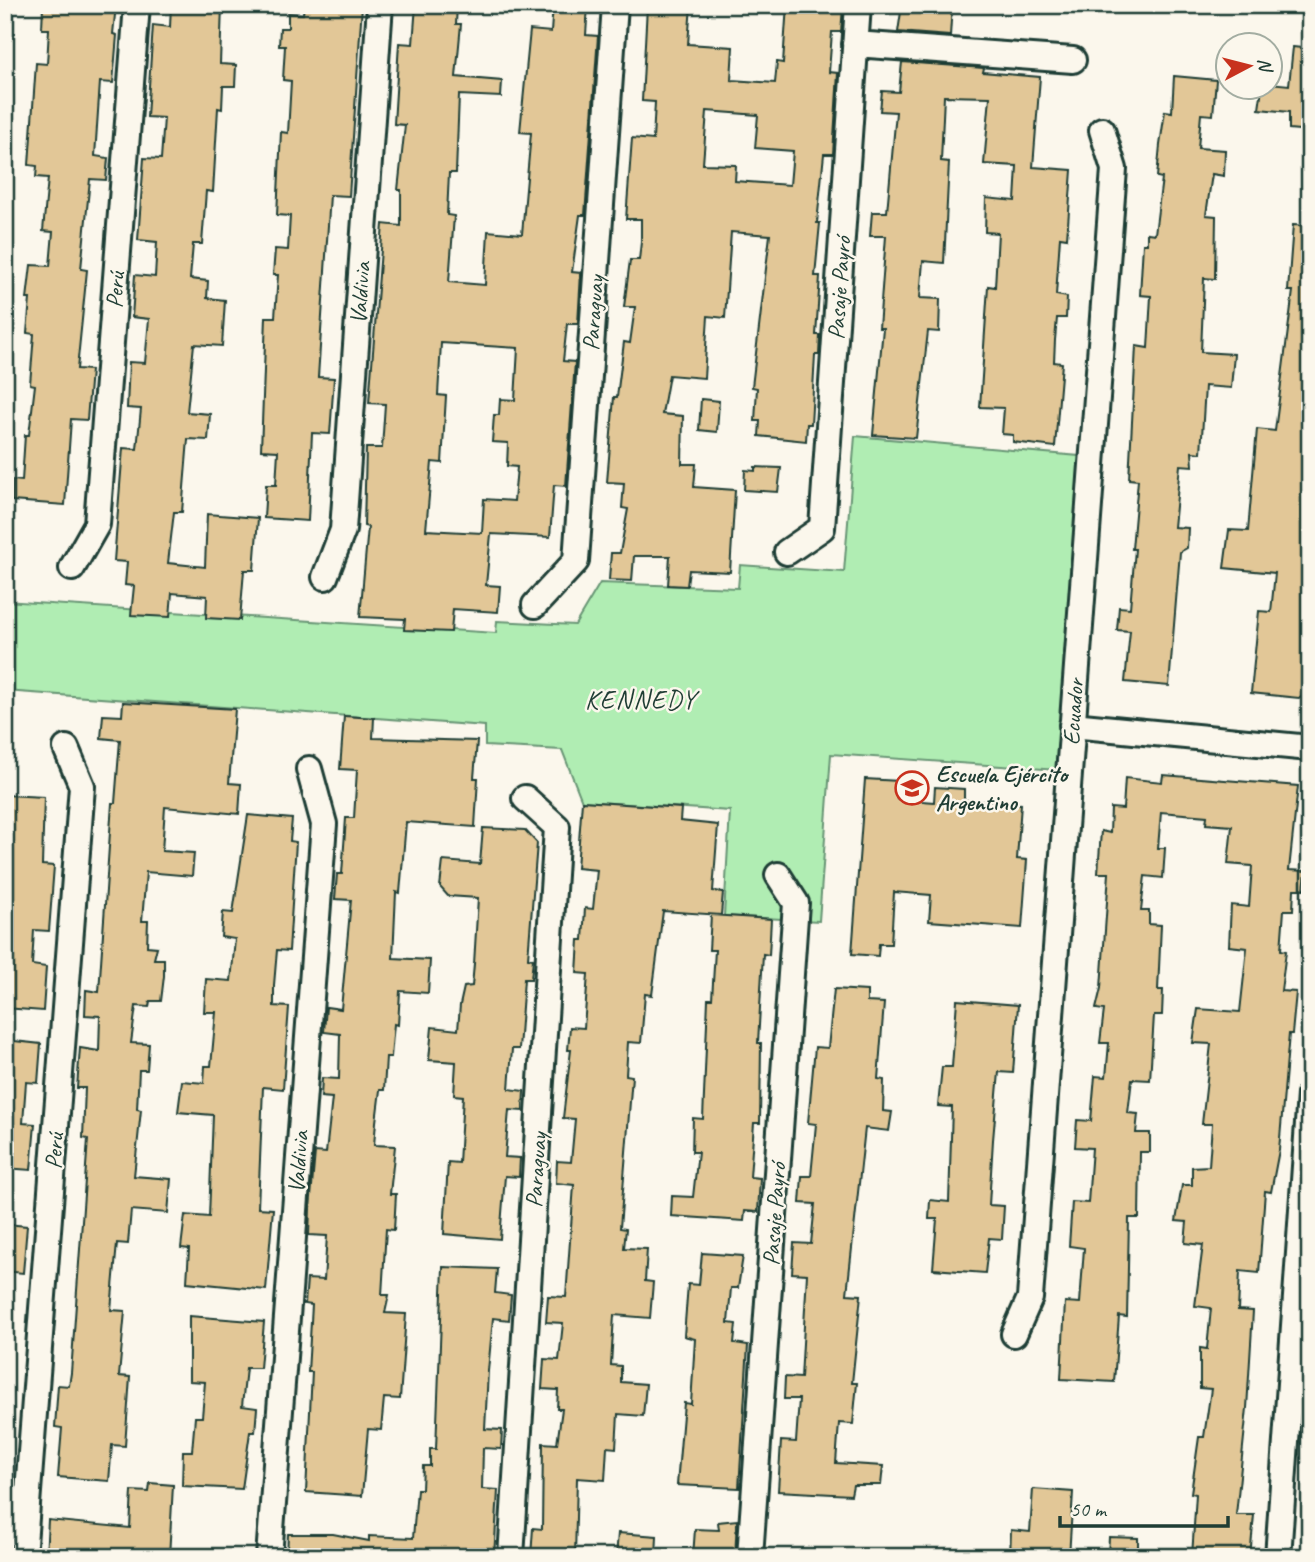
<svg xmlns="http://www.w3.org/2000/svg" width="1315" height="1562" font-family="Caveat,sans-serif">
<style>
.green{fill:#b0edb3;stroke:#689574;stroke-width:2}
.building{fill:#e2c797;stroke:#1f3d34;stroke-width:2;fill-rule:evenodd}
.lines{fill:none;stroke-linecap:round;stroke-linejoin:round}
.minor-casing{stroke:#1f3d34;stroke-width:30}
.minor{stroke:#fbf7ec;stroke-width:24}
.labels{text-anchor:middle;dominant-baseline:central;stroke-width:5;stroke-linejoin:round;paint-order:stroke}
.street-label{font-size:24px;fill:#1f3d34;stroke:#fbf7ec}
.poi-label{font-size:24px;font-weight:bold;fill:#1f3d34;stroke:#fbf7ec;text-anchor:start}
.neighbourhood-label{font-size:26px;letter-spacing:2px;fill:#1f3d34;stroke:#fbf7ec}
</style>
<rect width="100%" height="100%" fill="#fbf7ec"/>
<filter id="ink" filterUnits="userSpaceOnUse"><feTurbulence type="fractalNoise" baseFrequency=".0143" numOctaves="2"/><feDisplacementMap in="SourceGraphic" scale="14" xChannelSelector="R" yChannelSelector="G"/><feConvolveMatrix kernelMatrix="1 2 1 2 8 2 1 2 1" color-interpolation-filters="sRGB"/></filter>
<g filter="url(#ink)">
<path class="green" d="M855 436 1079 456 1058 770 831 754 819 921 724 916 730 811 582 801 562 750 485 746V726L5 691V601L496 633 497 621 575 625 600 583 738 588 740 565 844 572Z"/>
<path class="building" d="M43 5H116L113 34 117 35 113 83 100 82 95 156 108 158 106 180 90 179 81 269 87 270 77 369 91 370 87 420 71 419 65 505 12 501 13 480 22 481 25 435H29L35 385 30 384 34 334 27 333 30 299H27L31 265 50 266 53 232 43 231 48 178 36 177 37 166 29 165 36 63 47 64 49 29H42Z
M171 5H222L220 64 236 65 235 86H223L222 109 218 108 213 192 206 191 202 244H193L190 279 208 281 207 298 225 300 222 346 194 344 187 412 210 414 208 440 188 439 182 512H174L168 563 205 567 207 514 258 518 254 570H244L240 620 206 618 207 596 172 593 170 617 131 615 134 586 125 585 127 562 114 561 123 448 137 449 141 409 127 408 129 362 145 363 149 319 132 317 135 275 155 277 157 242 138 240 144 158 161 159 164 118 147 117 153 25 170 27Z
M304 5H362L349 196 330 195 318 377 334 378 330 434 312 433 308 521 264 518 266 485H276L278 451 261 450 266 317H275L278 275H273L275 249 288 250 290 216 277 215 281 132 288 133 291 81 283 80 285 46H279L280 28H288V13L303 14Z
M416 5H457L456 24H461L456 77 502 81 501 97 459 95 456 173H449L447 215 454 216 449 282 485 285 488 231 522 234 531 133 520 132 530 30 551 32 553 5H588L586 35 598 36 585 215H580L572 272 581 273 578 324H567L563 361 575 362 566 486 554 485 550 537 491 534 486 585 500 586 498 612 453 609 451 632 404 630 405 619 360 617 368 527 364 526 366 448H382L385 404 369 403 383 224 401 226V190H398L405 125 394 124 399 43 413 44ZM441 343 518 348 515 400 500 399 499 415H494L492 442 508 443 507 466 517 467 514 501 484 499 482 533 426 530 432 462 442 463 446 396 438 395Z
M663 5H691L688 44 733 47 731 80 775 83 777 62 783 63 787 5 843 7 841 32H832L829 72 838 73 833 154H824L817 223H820L815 276H820L816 335H820L819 355H815L811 424H807L806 441 759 436 760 421H755L757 388 752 387 770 235 731 232 725 318 708 316 704 378 669 375 662 414 683 416 682 464H696L694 487 735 490 730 572 689 570 687 586 668 585 670 556H634L632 581 609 580 611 553H620L628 509 622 508 624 483 607 482 614 397H617L624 342 630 343 635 307H624L630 260H639L641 242V219H626L632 138 653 140 655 102 642 101 647 6ZM707 111 758 115 755 148 793 151 790 185 735 181 736 165 703 164Z
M902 5H952L950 36 898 32Z
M1293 47 1310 49V131L1289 129V112L1259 109 1262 88H1270V83L1289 85Z
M902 62 984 68 983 72 1040 77 1033 167 1072 170 1067 238 1060 237 1056 295 1067 297 1066 318H1057L1055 340 1054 362 1062 363 1055 447 1013 442V435L1002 434 1004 408 980 407 988 286 995 287 998 233 985 232 986 198 1015 201 1017 166 984 164 990 97 944 96 941 161 949 162 944 263 923 261 920 298 940 299 939 332 928 331 916 438 873 435 883 328H879L886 236H870L872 212H887L896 112 880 111 882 91 899 92Z
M1174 76 1216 80 1213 115 1201 114 1198 148 1225 150 1224 176 1212 174 1206 215 1216 216 1215 279 1204 278 1201 352 1234 354 1231 388 1205 386 1201 453 1192 452 1193 466 1180 465 1174 527 1188 528 1187 548 1180 552 1169 686 1125 682 1130 631 1117 630 1119 607 1130 608 1135 549H1132L1138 480 1129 479 1136 346 1148 348 1151 296 1140 295 1143 244H1147V233L1155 234 1162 178 1157 177 1160 145 1165 111 1172 112Z
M1293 225 1310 226V688L1299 698 1251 693 1259 611 1271 612 1275 573 1224 568 1229 530 1248 531 1257 429 1275 431 1293 291H1288Z
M701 399 719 401 717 432 699 430Z
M755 467 781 468 778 492 744 490 745 470 755 471Z
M123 702 235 709 229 783 241 784 239 814 165 807 162 851 194 853 192 876 146 872 142 921H148L147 946 157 947 154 959H164V976L161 1001H150L149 1007 136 1006 131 1043 149 1044 147 1070H139L137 1109 141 1110 134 1176 171 1179 168 1213 131 1210 128 1244 117 1243 111 1310 125 1311 119 1376 130 1377 125 1446 112 1445 109 1481 58 1477 62 1428 55 1427 58 1385 69 1386 71 1373 88 1139 83 1138 85 1088H77L80 1048 99 1051 100 1016 85 1015 86 990 99 992 112 803H115L120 740 101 738 103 715 122 716Z
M344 716 374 718 373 738 477 741 474 778H478L475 827 406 822 400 893 396 892 393 958 430 960 428 993 400 991 398 1025 394 1024 391 1057H386L384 1090H380L376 1122 374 1145 395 1146 390 1194H396L394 1230 386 1229 382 1295H389L385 1313 406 1314 400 1399 384 1398 381 1430 368 1429 362 1496 306 1492 312 1372H308L312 1305 305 1304 307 1279 324 1280 327 1236 309 1235 310 1209 315 1152 326 1153 332 1098 321 1097 322 1078 339 1079 340 1034 324 1032 326 1007 341 1009 351 900 335 899 337 874H342L346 818H354L357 770 340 769Z
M1163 775 1298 786 1289 870 1306 871 1304 889H1294L1293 910H1284L1281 950 1286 951 1281 991 1296 992 1292 1034H1289L1279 1150 1271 1192 1265 1191 1259 1273 1240 1271 1238 1310 1253 1311 1247 1408 1236 1515H1254L1250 1557H1192L1196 1494 1191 1493 1199 1437H1204L1211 1389 1200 1388V1348L1207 1349 1211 1308 1195 1306 1203 1245 1185 1243 1187 1222 1176 1221 1182 1185H1192V1167L1209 1166 1212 1124H1202L1211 1044 1193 1043 1198 1009 1240 1012 1247 948 1229 946 1231 905 1249 907 1252 866 1228 864 1232 826 1206 824 1207 816 1161 812 1158 848H1165L1163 878 1145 876 1141 911H1149V924L1161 925 1158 990H1163L1162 1015H1154L1150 1080 1132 1079 1128 1113 1138 1114 1136 1133H1150V1152H1140L1139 1218H1129L1127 1317 1119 1316 1114 1382 1061 1379 1065 1302 1080 1303 1084 1248 1069 1246 1072 1202 1088 1203 1092 1148 1075 1147 1077 1120 1091 1121 1095 1076 1106 1077 1109 1043H1100L1104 1010 1096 1009 1101 988 1109 873H1098L1101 831 1110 833 1111 808 1123 809 1125 778 1162 782Z
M865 779 899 781 897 799 934 802 935 787 964 789V800L1021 804 1017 859 1027 860 1022 928 929 921 931 895 894 892 891 944H879L878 956 852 954Z
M5 795 44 797 42 865 54 866 49 931 34 930 32 965 46 967 43 1011 5 1008Z
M582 801 681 808 680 821 718 825 713 891 723 892 721 915 663 911 652 995 645 994 641 1043 628 1042 626 1075 632 1076 620 1228 626 1229 624 1248 647 1249 645 1281 653 1282 650 1318 614 1315 611 1365 621 1366V1382L646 1384 643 1416 618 1414 616 1448 607 1447 605 1480 577 1478 575 1557H531L533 1528 542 1529 543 1443 557 1444 562 1409H557L558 1390 542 1389 544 1359 559 1360 563 1323 546 1322 548 1296 566 1297 574 1185 556 1183 557 1161 571 1162 575 1119 563 1118 571 1050H568L570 1027 584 1028 588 974 577 973 579 940H583L585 908 593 909 597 870 577 868Z
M248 815 292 819 290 841 296 842 289 951 277 950 274 985V1006L289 1007 283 1089 263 1087 258 1208 273 1209 266 1290 187 1282 189 1249 181 1248 185 1215 209 1217 213 1115 178 1112 182 1081 204 1083 205 1066H211L216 1012H204L206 979 231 981 235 939 221 937 223 912 233 913Z
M483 828 525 830 537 843 528 958 533 959 531 979H524L519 1049H512L509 1089 524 1091 523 1111 509 1110 505 1157 520 1158 519 1177 505 1176 500 1239 444 1234 448 1162 459 1163 463 1096 454 1095 456 1062 429 1060 432 1027 458 1030 460 1005 464 987 472 986 474 964 478 898 448 896 440 887 443 861 480 864Z
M711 915 771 919 769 955 763 954 758 1043H761L760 1123H754L750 1177 760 1178 758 1212 745 1211 744 1221 671 1216 672 1196 693 1197 698 1152H692L693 1118 703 1119 708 999H712L715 950H709Z
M834 989 867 991V1002L884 1003 878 1079 884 1080 883 1111 892 1112 889 1131 865 1128 847 1294 861 1295 852 1383H857L853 1424 839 1423 836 1463 883 1466 881 1485H853L851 1495 778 1491 781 1441 796 1442 799 1399H784L785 1377 801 1378 807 1274 792 1273 794 1243 811 1244 815 1204 800 1203 802 1176H811L816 1124 808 1123 815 1047 828 1048Z
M957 1000 1018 1005 1013 1073 999 1072 993 1140 989 1205 1004 1206 1002 1239 989 1238 985 1273 933 1269 937 1219H929L930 1200 949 1202 952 1107 938 1106 942 1067H952Z
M5 1040 41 1044 38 1083 26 1082 23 1123 35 1124 31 1170 5 1168Z
M5 1224 27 1226 23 1273 5 1271Z
M702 1253 743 1256 738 1288H731L728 1323 736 1324 734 1343 748 1345 739 1488 677 1485 684 1403 691 1404 695 1339 684 1336 688 1284 699 1285Z
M443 1267 497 1269 495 1293 511 1295 509 1320 493 1318 488 1371 485 1429 502 1430 501 1449 483 1448 482 1489 498 1490 494 1557H287L288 1534H333L369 1541V1536L413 1538 417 1489H422L423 1466H430V1449H436Z
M189 1316 264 1322 260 1368H246L242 1406 257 1408 255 1432H250L242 1489 182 1486 183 1451H192L195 1417H202L205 1382 189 1381Z
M150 1483 173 1485 169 1557H46L48 1520 130 1528 132 1491 149 1492Z
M1033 1489 1073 1492 1069 1557H1010L1011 1530 1030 1532Z
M737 1520 735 1557H693L695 1529 719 1530 718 1522Z
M618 1533 657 1536 656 1557H616Z
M1109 1537 1138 1538V1557H1108Z"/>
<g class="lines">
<defs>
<path id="minor" d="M855 44 1073 60
M787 552 822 528 858 5
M72 568 97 524 137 5
M325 577 343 530 380 5
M535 605 576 561 615 5
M1072 725 1310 748
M1014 1334 1030 1298 1114 169 1102 130
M23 1557 82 786 66 748
M269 1557 324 824 309 769
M511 1557 557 827 525 798
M750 1557 796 903 778 875
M1278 1557 1310 1094"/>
</defs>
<use href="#minor" class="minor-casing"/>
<use href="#minor" class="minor"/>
</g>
</g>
<defs>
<symbol id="school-ring" viewBox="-11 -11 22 22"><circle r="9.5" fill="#fbf7ec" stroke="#c8321e" stroke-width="1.5"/><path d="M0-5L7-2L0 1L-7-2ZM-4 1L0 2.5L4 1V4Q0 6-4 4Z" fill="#c8321e"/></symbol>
</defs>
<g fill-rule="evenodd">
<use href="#school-ring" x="893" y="769" width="38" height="38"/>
</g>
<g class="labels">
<g class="street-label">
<text transform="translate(839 288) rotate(-86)">Pasaje Payró</text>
<text transform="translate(115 290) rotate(-86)">Perú</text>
<text transform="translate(360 293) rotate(-86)">Valdivia</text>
<text transform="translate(593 313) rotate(-86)">Paraguay</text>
<text transform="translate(1073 712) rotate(-86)">Ecuador</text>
<text transform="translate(54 1151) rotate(-86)">Perú</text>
<text transform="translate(298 1162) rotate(-86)">Valdivia</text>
<text transform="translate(536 1170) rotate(-86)">Paraguay</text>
<text transform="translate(774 1214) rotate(-86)">Pasaje Payró</text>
</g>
<g class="poi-label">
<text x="936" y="774">Escuela Ejército<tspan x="936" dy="28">Argentino</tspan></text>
</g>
<g class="neighbourhood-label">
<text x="641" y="699">KENNEDY</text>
</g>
</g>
<rect width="1315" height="1562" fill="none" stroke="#fbf7ec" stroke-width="28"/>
<rect x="14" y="14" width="1287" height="1534" fill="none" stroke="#1f3d34" stroke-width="2.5" filter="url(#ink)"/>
<g transform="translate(1249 66) rotate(83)"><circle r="33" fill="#fbf7ec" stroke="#a3ada2" stroke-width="2"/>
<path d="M0-5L12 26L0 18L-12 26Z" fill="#c8321e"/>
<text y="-10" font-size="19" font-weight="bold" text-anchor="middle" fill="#1f3d34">N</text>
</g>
<path d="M1060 1516v10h168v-10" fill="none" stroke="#1f3d34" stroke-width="3.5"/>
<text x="1070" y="1516" font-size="21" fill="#1f3d34" stroke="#fbf7ec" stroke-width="5" paint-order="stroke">50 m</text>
</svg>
